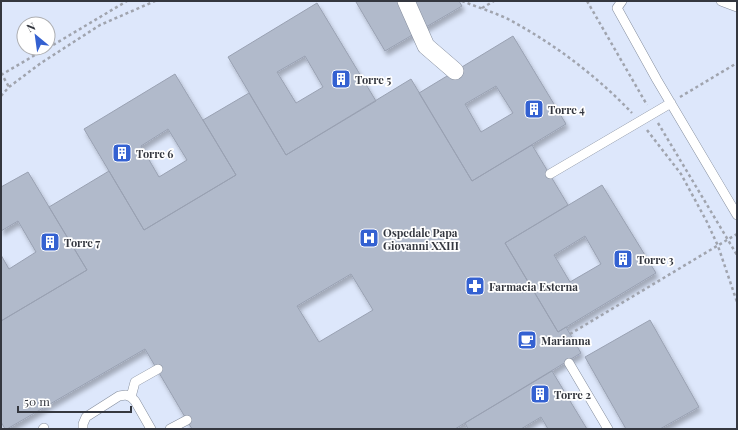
<svg xmlns="http://www.w3.org/2000/svg" width="738" height="430" font-family="'Playfair Display',serif">
<style>
.built{fill:#dde7fb;fill-rule:evenodd}
.building{fill:#b1bacb;stroke:#99a1b2;fill-rule:evenodd;filter:url(#shadow)}
.lines{fill:none;stroke-linecap:round;stroke-linejoin:round}
.lane-casing{stroke:#848d9d;stroke-width:10}
.street-casing{stroke:#848d9d;stroke-width:18}
.path{stroke:#a0a4ae;stroke-width:2.5;stroke-dasharray:3 3;stroke-linecap:butt}
.lane{stroke:#fff;stroke-width:9}
.street{stroke:#fff;stroke-width:17}
.labels{text-anchor:middle;dominant-baseline:central;stroke-width:3.5;stroke-linejoin:round;paint-order:stroke}
.poi-label{font-size:11px;font-weight:bold;fill:#34373f;stroke:#fff;text-anchor:start}
</style>
<defs>
<filter id="shadow"><feDropShadow dx="2.5" dy="4.5" stdDeviation="2" flood-color="#0004"/></filter>
</defs>
<rect width="100%" height="100%" fill="#ecf2fd"/>
<path class="built" d="M1 1H737V429H1ZM24 24H48V48H24Z"/>
<path class="building" d="M358 1H459L462 6 385 51 356 2Z
M317 3 376 101 286 155 228 57ZM305 56 323 87 296 103 277 72Z
M513 36 566 124 472 181 419 93ZM496 86 513 113 481 132 465 104Z
M175 74 236 175 144 230 84 129ZM168 129 187 160 159 177 141 146Z
M411 79 472 181 532 145 568 205 505 243 558 332 566 327 581 353 455 429H192L145 349 7 429H5L1 422V321L87 270 49 207 109 171 144 230 236 175 203 120 249 93 286 155ZM351 274 373 310 319 342 297 306Z
M28 172 87 270 1 321V255L9 269 36 252 18 221 1 231V187Z
M602 185 656 273 558 332 505 243ZM585 236 601 264 570 282 554 255Z
M650 320 699 407 660 429H626L585 357Z
M552 371 587 429H548L541 417 521 429H468L465 423Z"/>
<g class="lines">
<defs>
<path id="lane" d="M622 1 617 8 657 80 737 215
M721 1 737 7
M550 174 671 103
M569 363 608 429
M131 397 135 382 158 369
M43 429 44 428
M83 429V424L86 417 119 396 126 395 131 397 135 401 151 429
M170 429 187 420"/>
<path id="street" d="M406 1 426 46 455 71"/>
</defs>
<use href="#lane" class="lane-casing"/>
<use href="#street" class="street-casing"/>
<path class="path" d="M462 1C477 7 493 12 508 19 553 43 597 76 632 113
M587 1 647 105
M482 8 494 1
M48 48 127 1
M1 73 9 87
M1 75 47 48
M1 96 9 87 41 63 100 25 155 1
M680 97 737 63
M658 123 737 255
M647 130 681 174 707 222 718 246 737 302
M570 334 737 234"/>
<use href="#lane" class="lane"/>
<use href="#street" class="street"/>
</g>
<defs>
<symbol id="building-square" viewBox="-11 -11 22 22"><rect x="-9" y="-9" width="18" height="18" rx="4" fill="#3461d1" stroke="#fff"/><path d="M-4-6H4V6H1V3H-1V6H-4ZM-2.5-4.3h1.7v1.8h-1.7ZM.8-4.3h1.7v1.8H.8ZM-2.5-1h1.7V.8h-1.7ZM.8-1h1.7V.8H.8Z" fill="#fff"/></symbol>
<symbol id="hospital-square" viewBox="-11 -11 22 22"><rect x="-9" y="-9" width="18" height="18" rx="4" fill="#3461d1" stroke="#fff"/><path d="M-5-5h3v3.5h4V-5h3V5h-3V1.5h-4V5h-3Z" fill="#fff"/></symbol>
<symbol id="pharmacy-square" viewBox="-11 -11 22 22"><rect x="-9" y="-9" width="18" height="18" rx="4" fill="#3461d1" stroke="#fff"/><path d="M-2-6h4v4h4v4h-4v4h-4v-4h-4v-4h4Z" fill="#fff"/></symbol>
<symbol id="cafe-square" viewBox="-11 -11 22 22"><rect x="-9" y="-9" width="18" height="18" rx="4" fill="#3461d1" stroke="#fff"/><path d="M-5.5-4.5H6V0H3Q3 3.5 0 3.5H-2.5Q-5.5 3.5-5.5 0ZM3-3.2v2h1.7v-2ZM-6 4.5H4V6H-6Z" fill="#fff"/></symbol>
</defs>
<g fill-rule="evenodd">
<use href="#building-square" x="330" y="68" width="22" height="22"/>
<use href="#building-square" x="523" y="98" width="22" height="22"/>
<use href="#building-square" x="111" y="142" width="22" height="22"/>
<use href="#hospital-square" x="358" y="227" width="22" height="22"/>
<use href="#building-square" x="39" y="231" width="22" height="22"/>
<use href="#building-square" x="612" y="248" width="22" height="22"/>
<use href="#pharmacy-square" x="464" y="275" width="22" height="22"/>
<use href="#cafe-square" x="516" y="329" width="22" height="22"/>
<use href="#building-square" x="529" y="383" width="22" height="22"/>
</g>
<g class="labels">
<g class="poi-label">
<text x="355" y="79">Torre 5</text>
<text x="548" y="109">Torre 4</text>
<text x="136" y="153">Torre 6</text>
<text x="383" y="232">Ospedale Papa<tspan x="383" dy="13">Giovanni XXIII</tspan></text>
<text x="64" y="242">Torre 7</text>
<text x="637" y="259">Torre 3</text>
<text x="489" y="286">Farmacia Esterna</text>
<text x="541" y="340">Marianna</text>
<text x="554" y="394">Torre 2</text>
</g>
</g>
<rect width="738" height="430" fill="none" stroke="#34373f" stroke-width="4"/>
<g transform="translate(36 36) rotate(331)"><circle r="19" fill="#ffffff" stroke="#aeafb2"/>
<path d="M0-3L7 15L0 10L-7 15Z" fill="#3461d1"/>
<text y="-6" font-size="11" font-weight="bold" text-anchor="middle" fill="#34373f">N</text>
</g>
<path d="M18 406v6h113v-6" fill="none" stroke="#34373f" stroke-width="2"/>
<text x="24" y="406" font-size="12" fill="#34373f" stroke="#ffffff" stroke-width="3" paint-order="stroke">50 m</text>
</svg>
